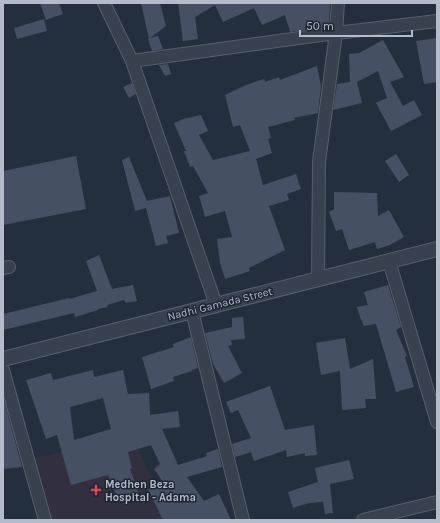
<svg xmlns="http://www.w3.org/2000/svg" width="440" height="523" font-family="Karla,sans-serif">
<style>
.medical{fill:#32303f}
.building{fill:#455162;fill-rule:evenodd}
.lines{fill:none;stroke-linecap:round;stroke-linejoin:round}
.minor-casing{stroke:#565f6c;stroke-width:14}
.tertiary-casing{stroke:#565f6c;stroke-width:16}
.minor{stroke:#38414e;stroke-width:12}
.tertiary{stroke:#38414e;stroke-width:14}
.health-dot{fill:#e0444e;stroke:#1d2633;stroke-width:1.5}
.labels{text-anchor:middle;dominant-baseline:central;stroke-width:3;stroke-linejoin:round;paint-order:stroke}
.street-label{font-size:11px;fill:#b4bcc9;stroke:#1d2633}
.poi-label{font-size:11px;font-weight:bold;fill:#b4bcc9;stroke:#1d2633;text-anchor:start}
</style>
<rect width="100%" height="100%" fill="#242f3e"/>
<path class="medical" d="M132 434 170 520H45L28 460Z"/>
<path class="building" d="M40 3H59L63 14 46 20Z
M141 3H160L166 26 150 38 158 36 163 49 152 51 148 39H149Z
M178 3H330L329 26 290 32 285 15 262 25 254 8 223 22 215 5 195 17 198 39 183 41Z
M44 19 47 31 17 39 14 28Z
M437 38V82L424 84 416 41Z
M383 40 404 77 390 82 403 106 414 100 422 115 391 131 376 103 387 98 378 71 357 82 362 103 333 110 337 84 350 82 349 54 359 53Z
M168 64 171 74 165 76 159 65Z
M317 66 321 86 318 113 294 118 295 120 268 127 271 138 268 139 272 153 256 159 263 185 296 174 301 189 287 194 289 200 269 206 285 250 249 268 250 271 225 279 220 263 217 239 232 237 225 211 205 217 199 196 208 193 193 166 190 167 184 151H186L174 123 183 119 201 115 208 131 199 135 213 160 250 151 240 125 233 127 225 95 246 85 264 79 265 82 279 77 280 80Z
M132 83 136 94 129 98 123 87Z
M396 154 409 175 399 182 385 161Z
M76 156 86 209 3 225V171Z
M129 157 147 201 170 196 179 233 166 236 168 243 156 246 146 208 135 211 122 160Z
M334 192 377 193 378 216 389 210 404 237 390 245 377 249 375 242 349 250 342 229 336 231 329 212 334 209Z
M99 255 112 289 133 285 137 301 126 303 124 300 107 305 108 307 98 309V310L75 317 74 313 3 330V314L69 298V299L97 291 86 261Z
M388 285 401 327 396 330 407 356 405 357 414 387 396 392 376 324 364 326 360 317 357 307 368 305 364 292Z
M243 317 245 339 231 340 232 345 228 346 242 373 224 383 213 364 205 333 232 327V318Z
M191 337 198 368 192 370V371L173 377 174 381 151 389 142 357 174 347 173 344Z
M345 338 350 369 373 359 376 399H365L366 408 342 410 340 371 321 375 316 343Z
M93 370 94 377 123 370 128 394 149 393 150 415 178 411 180 427 162 429 178 465 207 456 206 453 218 449 222 467 187 477 204 501 219 494 231 520H163L148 489 163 482 154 469 160 464 151 445 128 452 132 468 130 469 139 494 119 502 108 475 71 485 57 435 46 439 26 380 51 373 53 380ZM103 398 111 429 74 440 70 407Z
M270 386 285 430 314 425 317 455 305 456V453L287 457 286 450 254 461 251 452 235 457 232 444 251 438 238 410 231 413 226 402Z
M3 400H4L22 467 3 469Z
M349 460 354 479 330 484 333 513 325 514 323 502 309 503 293 508 288 492 318 482 315 468Z"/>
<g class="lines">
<defs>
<path id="minor" d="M104 3 132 61 216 305
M132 61 336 33 437 21
M389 261 437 422
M3 268 9 267
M318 279 319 162 336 33 338 3
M192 311 243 520
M3 370 45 520
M363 520 437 502"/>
<path id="tertiary" d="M3 359 437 249"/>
</defs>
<use href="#minor" class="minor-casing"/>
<use href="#tertiary" class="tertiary-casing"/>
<use href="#minor" class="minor"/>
<use href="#tertiary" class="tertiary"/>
</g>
<path class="health-dot" d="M94 484h4v4h4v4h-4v4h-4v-4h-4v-4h4z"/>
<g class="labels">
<g class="street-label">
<text transform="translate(220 304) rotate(-14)">Nadhi Gamada Street</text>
</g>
<g class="poi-label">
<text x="105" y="484">Medhen Beza<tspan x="105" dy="13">Hospital - Adama</tspan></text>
</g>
</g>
<rect width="440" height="523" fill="none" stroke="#b4bcc9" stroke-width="8"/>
<path d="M300 30v6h112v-6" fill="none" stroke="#b4bcc9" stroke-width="2"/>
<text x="306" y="30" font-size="12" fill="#b4bcc9" stroke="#1d2633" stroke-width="3" paint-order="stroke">50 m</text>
</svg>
